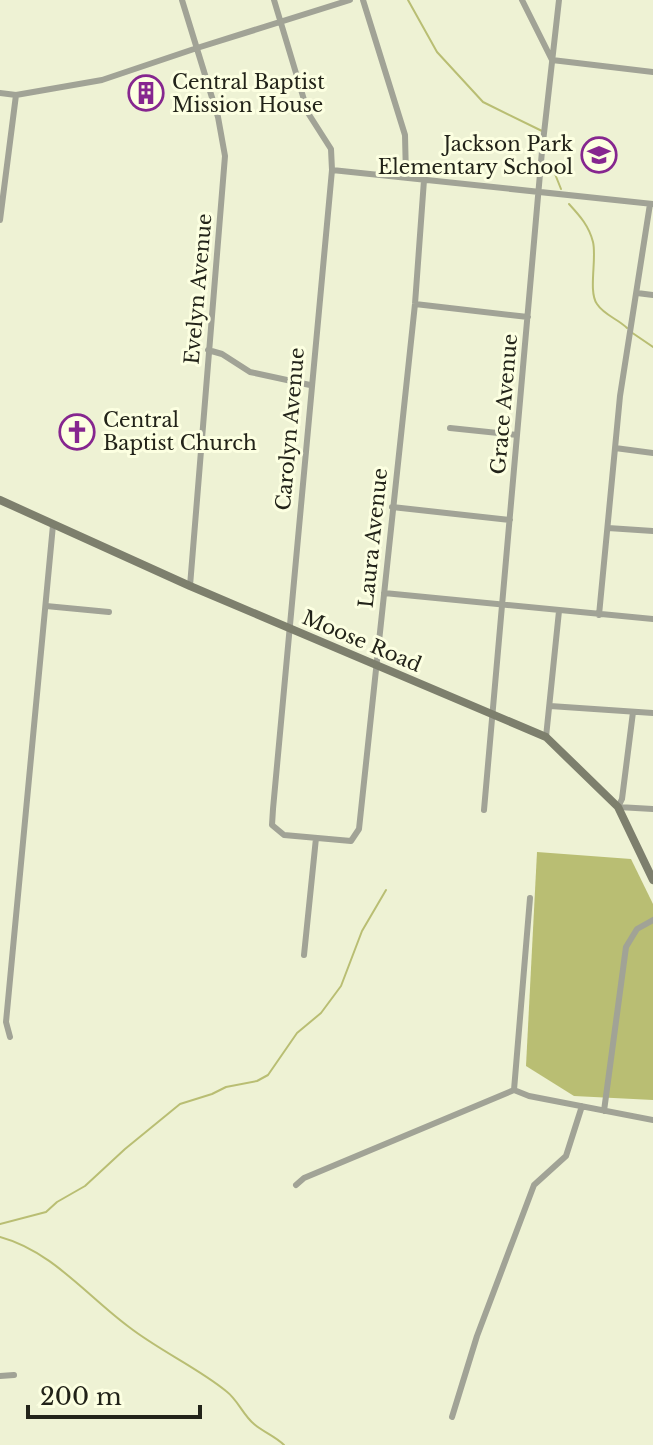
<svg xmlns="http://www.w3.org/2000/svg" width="653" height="1445" font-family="'Libre Baskerville',serif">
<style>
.forest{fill:#b9be73}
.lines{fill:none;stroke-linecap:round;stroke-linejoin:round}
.stream{stroke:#b9be73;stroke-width:2}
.street{stroke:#a1a396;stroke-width:6}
.secondary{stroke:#7d7f6d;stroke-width:8}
.labels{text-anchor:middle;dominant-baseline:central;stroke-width:6;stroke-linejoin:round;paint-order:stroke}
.poi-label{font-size:20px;fill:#222319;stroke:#fcffe1;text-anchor:start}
.street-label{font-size:20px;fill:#222319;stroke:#fcffe1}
</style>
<rect width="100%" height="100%" fill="#eef2d4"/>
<path class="forest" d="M537 852 631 859 653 904V1100L574 1096 526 1066Z"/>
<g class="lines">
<path class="stream" d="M408 0 437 52 483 102 542 131
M551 164 561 189
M569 204C580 216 589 226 593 242 597 258 588 292 597 304 604 315 618 319 627 328
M631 332 653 347
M0 1224 46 1212 57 1202 85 1186 125 1149 180 1104 212 1094 226 1087 257 1081 268 1075 297 1033 321 1013 341 986 362 931 386 890
M0 1237C52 1251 87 1296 129 1327 160 1351 198 1368 226 1391 238 1400 243 1415 254 1424 263 1432 275 1436 284 1445"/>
<path class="street" d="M182 0 218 117 225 156 190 586
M274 0 308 113 331 149 332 170 273 809 272 825 284 835 351 841 359 829 415 304 424 180
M363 0 405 135 406 177
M522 0 552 60 653 72
M0 93 16 95 102 80 197 48 350 0
M332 170 653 204
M0 220 16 95
M637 293 653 295
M415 304 528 317
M208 350 222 354 250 372 310 385
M450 428 517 435
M615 448 653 453
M392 507 510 520
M608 528 653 531
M384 593 653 619
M46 606 109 612
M599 615 620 396 650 204
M550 706 653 713
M633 712 622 799 618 807 653 809
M546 737 559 611
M484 810 542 151 559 0
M304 955 316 838
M10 1037 6 1022 53 525
M514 1090 530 898
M514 1090 529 1096 653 1120
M604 1111 626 947 637 929 653 920
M296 1185 304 1178 514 1090
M0 1376 14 1375
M452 1417 477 1336 534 1185 566 1156 582 1106"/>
<path class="secondary" d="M0 500 190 586 546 737 618 807 653 880"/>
</g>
<defs>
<symbol id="building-ring" viewBox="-11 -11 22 22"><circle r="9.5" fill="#fcffe1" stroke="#86268f" stroke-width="1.5"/><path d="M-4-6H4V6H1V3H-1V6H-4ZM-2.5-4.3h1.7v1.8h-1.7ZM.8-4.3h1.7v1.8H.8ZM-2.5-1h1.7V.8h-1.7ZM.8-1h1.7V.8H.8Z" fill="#86268f"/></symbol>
<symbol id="school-ring" viewBox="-11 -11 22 22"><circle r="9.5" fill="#fcffe1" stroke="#86268f" stroke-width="1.5"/><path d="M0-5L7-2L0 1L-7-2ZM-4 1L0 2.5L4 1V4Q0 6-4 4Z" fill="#86268f"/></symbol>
<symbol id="church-ring" viewBox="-11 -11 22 22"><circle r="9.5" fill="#fcffe1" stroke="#86268f" stroke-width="1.5"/><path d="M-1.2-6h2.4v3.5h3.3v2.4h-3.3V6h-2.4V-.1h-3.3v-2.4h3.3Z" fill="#86268f"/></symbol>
</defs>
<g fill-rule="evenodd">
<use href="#building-ring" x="126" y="73" width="40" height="40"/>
<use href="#school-ring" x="579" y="135" width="40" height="40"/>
<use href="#church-ring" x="57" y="412" width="40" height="40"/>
</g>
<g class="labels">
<g class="poi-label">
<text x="172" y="82">Central Baptist<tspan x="172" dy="23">Mission House</tspan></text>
<text x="573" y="144" text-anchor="end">Jackson Park<tspan x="573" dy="23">Elementary School</tspan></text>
<text x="103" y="420">Central<tspan x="103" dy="23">Baptist Church</tspan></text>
</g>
<g class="street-label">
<text transform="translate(198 289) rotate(-85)">Evelyn Avenue</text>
<text transform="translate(504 404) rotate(-85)">Grace Avenue</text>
<text transform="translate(290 429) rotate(-85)">Carolyn Avenue</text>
<text transform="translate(373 538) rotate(-84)">Laura Avenue</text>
<text transform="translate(362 641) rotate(23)">Moose Road</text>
</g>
</g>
<path d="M28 1405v12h172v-12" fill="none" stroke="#222319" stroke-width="4"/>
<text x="40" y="1405" font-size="24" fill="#222319" stroke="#fcffe1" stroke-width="6" paint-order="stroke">200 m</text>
</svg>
